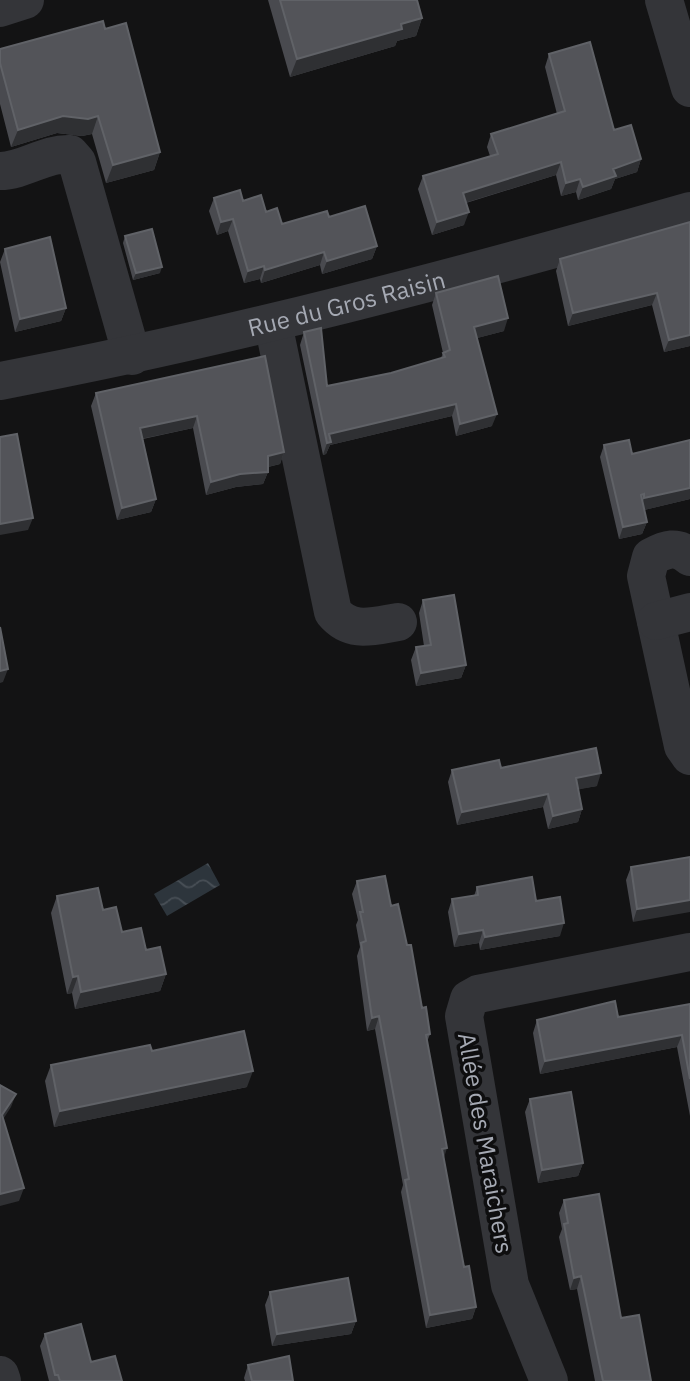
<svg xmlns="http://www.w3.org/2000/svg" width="690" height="1381" font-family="'IBM Plex Sans',sans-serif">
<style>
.water{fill:url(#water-waves)}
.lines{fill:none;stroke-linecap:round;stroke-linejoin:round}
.minor{stroke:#343539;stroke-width:38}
.wall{fill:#494a4f}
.shaded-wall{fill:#2f3033}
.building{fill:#535459;stroke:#606267;stroke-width:2}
.labels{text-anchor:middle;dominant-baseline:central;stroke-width:7;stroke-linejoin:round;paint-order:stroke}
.street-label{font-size:24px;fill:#a5a9b3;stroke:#0e0e0f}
</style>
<defs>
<pattern id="water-waves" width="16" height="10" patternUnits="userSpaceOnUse" patternTransform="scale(1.75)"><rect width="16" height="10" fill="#2d353c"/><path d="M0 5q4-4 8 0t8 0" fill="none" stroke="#484f56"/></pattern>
</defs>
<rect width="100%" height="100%" fill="#131314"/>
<path class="water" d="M208 863 220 885 167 916 154 894Z"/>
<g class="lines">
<g class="minor">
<path d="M664 0 690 88"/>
<path d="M0 8 25 0"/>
<path d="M0 171C24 171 45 153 70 154L77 162 132 356"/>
<path d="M273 323 333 612C351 634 373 626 398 622"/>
<path id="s1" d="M0 381C233 337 462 276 690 211"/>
<path d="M690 557C677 545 666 549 651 557L646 576 683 746 690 756"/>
<path d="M656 621 690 612"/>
<path d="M0 1375 2 1381"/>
<path d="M549 1381 510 1285 464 1016 469 999 478 994 690 952"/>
</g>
</g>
<path class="wall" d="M268 0H417L422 18 416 36 397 41 395 46 290 77Z
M105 29 160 152 154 170 106 183 92 134 82 136 57 133 11 147 0 104V49Z
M549 54 614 130 641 159 637 172 615 179 611 189 578 200 576 192 561 196 556 175 466 203 464 225 432 235 418 189 423 176 490 156 487 147 491 134 557 114 545 67Z
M214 198 243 201 266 212 282 224 329 217 377 246 372 259 322 274 320 265 261 283 260 279 244 283 228 231 217 235 209 211Z
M690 222V346L664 352 652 305 568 326 556 271 560 259Z
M125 236 160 273 133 280 123 243Z
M5 249 66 308 61 321 15 332 0 262Z
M436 293 504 331 477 338 492 426 456 436 452 416 330 445 326 454 323 455 300 345 304 332 327 386 391 373 441 358 443 353 432 305Z
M265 356 284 452 280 464 268 467V472L263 484 236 487 206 495 193 428 143 439 156 499 151 512 117 520 91 406 96 393Z
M690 440V499L644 510 647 522 642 534 619 539 600 457 604 445 632 454Z
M423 600 466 665 461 678 416 686 411 660 416 647 424 646 419 613Z
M501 768 597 786 578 789 582 809 578 822 548 829 543 807 457 825 448 782 452 770Z
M690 857 633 922 626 880 631 867Z
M357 881 391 906 407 945 422 1008 430 1034 427 1042 444 1158 464 1267 476 1307 472 1319 426 1328 401 1192 403 1185 375 1029 367 1031 357 956 360 947 356 925 358 920 352 894Z
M477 887 536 901 560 936 480 950 479 943 454 947 448 912 452 899 474 896Z
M57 896 103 910 122 932 146 950 166 974 160 991 75 1009 72 993 67 994 51 913Z
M690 1004V1116L677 1047 540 1074 533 1033 537 1020 618 1017Z
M51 1065 247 1087 54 1127 45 1081Z
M530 1099 583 1163 578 1176 538 1183 525 1112Z
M564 1200 621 1318 651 1381H595L577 1289 570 1290 559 1237 562 1229 559 1213Z
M270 1292 356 1321 351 1334 272 1346 265 1305Z
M45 1334 91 1362 122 1381H49L40 1346Z
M248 1365 293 1381H245L244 1378Z"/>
<path class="shaded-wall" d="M422 18 416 36 397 41 395 46 290 77 297 59Z
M63 116H98L92 134 82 136 57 133 11 147 18 130Z
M160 152 154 170 106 183 113 165Z
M641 159 637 172 615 179 611 189 578 200 583 187 613 169Z
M561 162 556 175 458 205 463 193Z
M580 179 576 192 561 196 566 183Z
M469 212 464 225 432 235 437 222Z
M233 219 228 231 217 235 221 222Z
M377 246 372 259 322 274 327 261Z
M324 252 320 265 261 283 265 270Z
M264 266 260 279 244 283 248 271Z
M162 267 160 273 133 280 136 273Z
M657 293 652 305 568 326 573 313Z
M66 308 61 321 15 332 20 319Z
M508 318 504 331 470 340 474 327Z
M690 335V346L664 352 669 340Z
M456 404 452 416 330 445 326 454 323 455 327 443 329 434Z
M497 414 492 426 456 436 460 424Z
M197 416 193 428 136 440 140 428Z
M284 452 280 464 264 468 268 456Z
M268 472 263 484 236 487 206 495 211 482 240 474Z
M690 488V499L640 511 644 498Z
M156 499 151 512 117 520 122 508Z
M33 518 28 530 0 535V524Z
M647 522 642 534 619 539 623 527Z
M466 665 461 678 416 686 421 673Z
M8 669 3 682 0 683V671Z
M601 773 597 786 571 791 576 778Z
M548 794 543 807 457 825 462 812Z
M582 809 578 822 548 829 553 816Z
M690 900V912L633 922 637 909Z
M564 923 560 936 480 950 485 937Z
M483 930 479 943 454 947 459 934Z
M166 974 160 991 75 1009 81 992Z
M78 976 72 993 67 994 73 977Z
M379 1016 375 1029 367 1031 372 1018Z
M682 1035 677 1047 540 1074 545 1061Z
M253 1071 247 1087 54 1127 60 1111Z
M16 1094 11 1107 0 1124 2 1115Z
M447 1148 443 1161 442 1149Z
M583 1163 578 1176 538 1183 542 1170Z
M24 1188 19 1201 0 1206V1194Z
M581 1276 577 1289 570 1290 574 1278Z
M476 1307 472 1319 426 1328 430 1315Z
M356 1321 351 1334 272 1346 277 1334Z"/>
<path class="building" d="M280 0H417L422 18 401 24 402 29 297 59Z
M103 21 105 29 126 23 160 152 113 165 98 116 88 119 63 116 18 130 0 63V49Z
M590 42 614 130 631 125 641 159 613 169 616 176 583 187 580 179 566 183 561 162 463 193 469 212 437 222 423 176 498 154 491 134 565 111 549 54Z
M240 190 243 201 261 195 266 212 277 208 282 224 327 211 329 217 365 206 377 246 327 261 324 252 265 270 264 266 248 271 233 219 221 222 214 198Z
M690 222V335L669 340 657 293 573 313 560 259Z
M152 229 162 267 136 273 125 236Z
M50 237 66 308 20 319 5 249Z
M498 276 508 318 474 327 497 414 460 424 456 404 329 434 331 442 327 443 304 332 321 328 327 386 391 373 445 357 443 353 450 350 436 293Z
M265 356 284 452 268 456V472L240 474 211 482 197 416 140 428 156 499 122 508 96 393Z
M17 434 33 518 0 524V437Z
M629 440 632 454 690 440V488L644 498V494L641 495 647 522 623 527 604 445Z
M454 595 466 665 421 673 416 647 431 645 423 600Z
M0 627 8 669 0 671Z
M596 748 601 773 576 778 582 809 553 816 548 794 462 812 452 770 499 760 501 768Z
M690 857V900L637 909 631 867Z
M385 876 391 906 398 904 407 945H411L422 1008 426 1007 430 1034 426 1035 447 1148 442 1149 464 1267 469 1266 476 1307 430 1315 405 1180 409 1179 379 1016 372 1018 361 943 366 941 360 912H363L357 881Z
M532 877 536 901 560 897 564 923 485 937 483 930 459 934 452 899 478 895 477 887Z
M98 888 103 910 116 907 122 932 141 928 146 950 160 947 166 974 81 992 78 976 73 977 57 896Z
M615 1001 618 1017 690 1004V1079L682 1035 545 1061 537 1020Z
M244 1031 253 1071 60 1111 51 1065 150 1045 152 1051Z
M0 1085 16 1094 2 1115 24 1188 0 1194Z
M571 1092 583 1163 542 1170 530 1099Z
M599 1194 621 1318 639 1315 651 1381H603L581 1276 574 1278 564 1224 568 1223 564 1200Z
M348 1278 356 1321 277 1334 270 1292Z
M81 1324 91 1362 115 1356 122 1381H60L58 1375H55L45 1334Z
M289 1356 293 1381H252L248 1365Z"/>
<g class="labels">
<g class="street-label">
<text stroke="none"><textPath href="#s1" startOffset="355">Rue du Gros Raisin</textPath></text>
<text transform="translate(486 1143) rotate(80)">Allée des Maraichers</text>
</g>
</g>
</svg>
